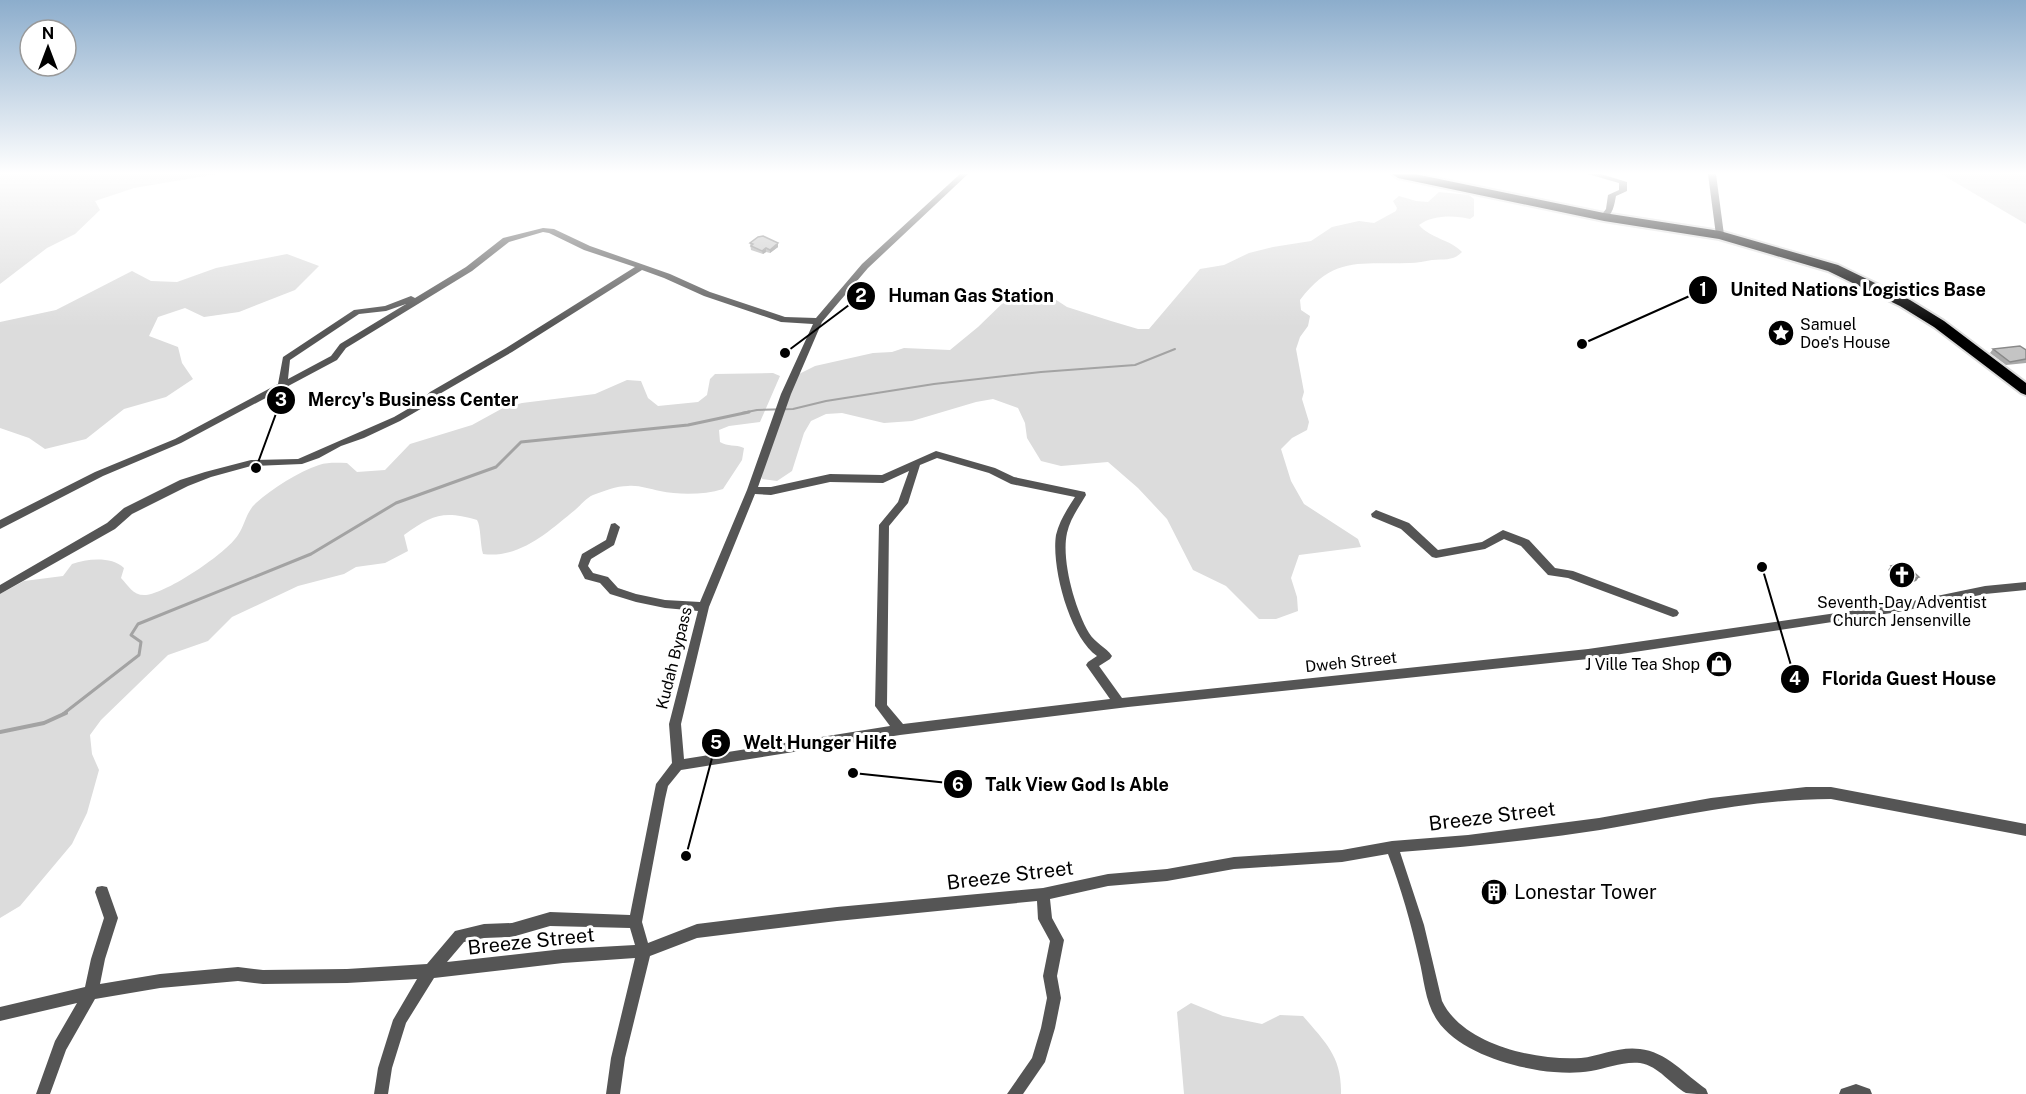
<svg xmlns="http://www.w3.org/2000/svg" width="2026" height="1094" font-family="'Public Sans',sans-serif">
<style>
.green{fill:#dcdcdc}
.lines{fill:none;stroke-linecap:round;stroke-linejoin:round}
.stream-far2{stroke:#a3a3a3;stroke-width:2}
.stream-far1{stroke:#a3a3a3;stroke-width:3}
.stream{stroke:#a3a3a3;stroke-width:4}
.highway-casing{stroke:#dbdbdb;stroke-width:4}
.minor{fill:#555;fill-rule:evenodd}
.highway{fill:#000;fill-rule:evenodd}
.wall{fill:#a9a9a9}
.shaded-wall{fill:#898989}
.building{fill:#c4c4c4;stroke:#898989;stroke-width:1.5}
.labels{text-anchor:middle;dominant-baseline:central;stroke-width:6;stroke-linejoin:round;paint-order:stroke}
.poi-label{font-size:16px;fill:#000;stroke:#fff;text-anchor:start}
.street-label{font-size:16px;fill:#000;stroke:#fff}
.near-street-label{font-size:20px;fill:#000;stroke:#fff}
.near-poi-label{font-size:20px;fill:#000;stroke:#fff;text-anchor:start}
.leader{fill:none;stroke:#000;stroke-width:2}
.callout-dot{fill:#000;stroke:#fff;stroke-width:2}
.mark-label{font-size:18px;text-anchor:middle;font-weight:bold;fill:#fff}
.callout-label{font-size:18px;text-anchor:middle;font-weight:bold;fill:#000;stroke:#fff;stroke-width:6;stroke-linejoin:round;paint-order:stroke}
</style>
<rect width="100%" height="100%" fill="#fff"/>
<path class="green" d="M0 174H217L134 188 95 201 100 210 75 234 47 248 0 284Z
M1941 174H2026V224Z
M1439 192 1469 195 1474 199V216L1470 219C1455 215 1432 215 1419 225 1431 239 1450 239 1462 252 1453 261 1445 259 1432 260 1425 261 1417 263 1409 263 1361 265 1334 255 1300 300L1301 310 1310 316 1308 326 1300 337 1296 349 1304 392 1302 399 1309 422 1307 430 1292 438 1281 449 1291 481 1304 504 1358 539 1361 547 1299 555 1291 578 1297 597 1298 611 1276 619H1259L1226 586 1193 570 1167 519 1138 488 1108 462 1061 466 1041 461 1027 438 1025 423 1018 408 993 399 976 402 912 421 884 423 842 413 826 414 811 421 804 433 792 471 777 481 762 479 759 470 797 375 815 366 873 353 892 352 904 348 950 350 978 327 1008 298 1029 290 1044 292 1067 307 1111 321 1138 329H1149L1200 269 1224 265 1249 253 1273 247 1311 241 1332 227 1359 221 1374 223 1396 211 1397 208 1393 201 1399 196 1416 201 1428 202Z
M287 254 319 266 295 290 239 312 204 317 185 308 158 317 149 336 178 347 182 363 193 379 166 397 124 409 86 439 45 449 29 438 0 428V322L56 310 132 271 151 281 177 282 216 268Z
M773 373 780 376 760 422 729 426 719 430 720 442C728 447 735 444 744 448L742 460 723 489C704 495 679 495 660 491 649 489 639 485 628 486 616 486 604 491 593 495 586 498 581 505 575 510 549 531 520 559 483 554 480 544 481 526 477 520 443 510 432 515 404 535L408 551 385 563 356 567 344 574 298 586 232 617 208 641 168 655 101 720 90 735 92 754 99 770 87 813 72 844 20 906 0 918V594L24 581 63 576 72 564C87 559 111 556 124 568L121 578C129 586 133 596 146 595 167 593 227 553 238 535 245 525 246 512 256 503 273 488 298 472 319 465 328 462 338 463 347 463L357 472 385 470 410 444 472 425 503 408 522 403 595 394 627 380 641 381 648 398 658 406 698 402 707 395 710 379 715 374Z
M1191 1003 1223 1016 1262 1024 1280 1015 1303 1016C1326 1043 1342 1057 1341 1094H1184L1177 1012Z"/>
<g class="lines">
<path class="stream-far2" d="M742 413 757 410 793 409 826 401 934 384 1041 372 1135 365 1175 349"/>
<path class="stream-far1" d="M63 714 139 655 141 642 131 635 138 624 311 554 396 503 496 467 521 442 688 425 749 412"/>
<path class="stream" d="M0 732 44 723 66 713"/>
<defs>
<path id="highway" d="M1392 174H1415L1604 213 1720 231 1838 265 1910 300 1944 321 2026 383V395L2021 393 1934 327 1900 306 1828 271 1719 239 1604 221 1398 178Z"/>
</defs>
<use href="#highway" class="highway-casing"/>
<path class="minor" d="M960 174H968L868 268 822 322 791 394 758 487H771L830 474 882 475 936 451 995 468 1014 477 1085 492 1086 495C1079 507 1070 519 1067 533 1061 560 1075 609 1089 633 1095 643 1106 647 1112 656L1110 659 1099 666 1122 698 1588 649 1898 604 1985 586 2026 582V590L1985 594 1898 612 1588 659 1128 707 900 735 681 770 668 786 665 799 642 922 648 943 697 924 837 907 1043 888 1108 874 1167 869 1234 857 1342 850 1392 841 1468 835 1599 818 1711 798 1806 787H1831L2026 824V836L1831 799C1753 799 1677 817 1600 830 1534 840 1467 847 1400 852L1424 925 1442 1001C1463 1045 1537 1061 1581 1058 1600 1056 1620 1046 1640 1049 1665 1051 1686 1075 1706 1089L1708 1094C1702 1094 1692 1094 1686 1093 1671 1085 1659 1066 1640 1063 1624 1061 1607 1068 1591 1071 1579 1073 1567 1073 1554 1072 1517 1069 1459 1053 1437 1020 1425 1002 1424 979 1419 959 1411 923 1401 888 1388 854L1342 862 1234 869 1167 881 1108 886 1050 899 1052 918 1064 940 1057 976 1061 998 1055 1028 1045 1062 1023 1094H1007L1032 1058 1041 1028 1047 998 1043 976 1050 941 1038 919 1037 901 837 921 697 938 650 956 625 1058 620 1094H606L611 1058 635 958 563 963 434 978 406 1023 392 1068 388 1094H374L378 1068 393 1020 417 979 347 983 263 984 238 981 160 988 95 999 66 1050 50 1094H36L55 1041 77 1003 0 1021V1007L85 987 91 959 104 918 95 892 97 887 102 886 107 887 118 918 105 959 100 984 160 974 238 967 263 970 347 969 427 964 455 931 484 924 512 923 550 912 630 915 656 784 672 763 669 724 698 611 665 608 636 602 610 594 600 583 585 579 578 566 582 554 606 540 611 524 615 523 620 527 614 545 591 559 588 566 593 573 608 577 618 588 636 594 665 600 700 602 747 490 781 394 813 324 781 322 704 296 664 278 642 270 512 352 436 396 424 407 400 421 364 438 341 446 319 458 302 464 251 466 211 477 188 486 132 514 115 529 0 594V585L107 523 124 508 180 480 205 472 251 460 298 459 394 417 418 403 430 392 506 348 635 267 584 250 549 233 543 232 509 242 472 271 346 348 337 360 181 443 103 476 0 529V520L95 472 175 439 278 384 283 357 354 310 385 306 411 296 415 298 466 267 503 238 543 228 554 229 590 246 670 274 710 292 785 317 816 318 862 264ZM406 304 340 344 331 356 288 379 290 360 359 314 386 311ZM937 458 989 473 1011 484 1075 497C1067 509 1059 522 1056 535 1051 567 1070 638 1097 656L1088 662 1086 665 1110 699 903 724 887 705 889 526 908 503 920 465ZM909 471 898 502 879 525 875 706 890 726 684 759 681 724 709 607 755 494 771 495 830 482 883 483ZM550 926 630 928 635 945 563 949 447 962 464 942 484 938 512 937Z
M1588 174H1601L1627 182V191L1616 196C1614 206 1613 215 1604 219L1600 217 1606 209 1608 195 1619 190V183Z
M1708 174H1716L1724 235 1720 237 1716 235Z
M1376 510 1409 523 1438 550 1482 542 1503 530 1529 540 1555 568 1573 571 1677 610 1679 613 1677 616 1673 617 1568 578 1548 575 1521 546 1504 539 1485 549 1436 558 1432 557 1401 529 1372 517 1371 514Z
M1856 1084 1870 1089 1872 1094H1839L1841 1089Z"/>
<use href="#highway" class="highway"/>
</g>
<path class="wall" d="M750 243H778V247L770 253 766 252 763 254 751 250Z
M1993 349 2026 350V363L2006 365 1990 353Z
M1891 566 1919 577 1916 581 1903 584 1888 570Z
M1484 883 1499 885 1507 894 1505 897H1502L1500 899 1486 900 1482 886Z"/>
<path class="shaded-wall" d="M778 243V247L770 253V250Z
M766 248V252L763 254 762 251Z
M1919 577 1916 581 1903 584 1906 580Z"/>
<path class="building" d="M763 236 778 243 770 250 766 248 762 251 751 246 753 244 750 243 758 237Z
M2020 346 2026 350V359L2010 362 1993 349Z
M1904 563 1919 577 1906 580 1891 566Z
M1498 882 1499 885H1504L1507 894H1502L1503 897H1489L1484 883Z"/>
<linearGradient id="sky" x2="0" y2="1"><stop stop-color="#8cadcc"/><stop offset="0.53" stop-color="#fff"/><stop offset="1" stop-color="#fff" stop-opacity="0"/></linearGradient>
<rect width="2026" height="327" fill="url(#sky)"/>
<defs>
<symbol id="sight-disc" viewBox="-11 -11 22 22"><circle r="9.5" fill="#000" stroke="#fff"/><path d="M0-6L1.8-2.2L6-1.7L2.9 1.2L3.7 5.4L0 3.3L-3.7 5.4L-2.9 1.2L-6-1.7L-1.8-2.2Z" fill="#fff"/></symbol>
<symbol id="church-disc" viewBox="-11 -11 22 22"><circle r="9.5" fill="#000" stroke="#fff"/><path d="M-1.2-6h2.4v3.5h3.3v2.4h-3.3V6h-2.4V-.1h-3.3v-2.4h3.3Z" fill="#fff"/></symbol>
<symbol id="shop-disc" viewBox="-11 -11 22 22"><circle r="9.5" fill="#000" stroke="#fff"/><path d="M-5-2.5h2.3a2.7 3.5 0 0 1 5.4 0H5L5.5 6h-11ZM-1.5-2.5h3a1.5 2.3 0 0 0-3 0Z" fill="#fff"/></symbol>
<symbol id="building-disc" viewBox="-11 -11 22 22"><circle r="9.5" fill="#000" stroke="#fff"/><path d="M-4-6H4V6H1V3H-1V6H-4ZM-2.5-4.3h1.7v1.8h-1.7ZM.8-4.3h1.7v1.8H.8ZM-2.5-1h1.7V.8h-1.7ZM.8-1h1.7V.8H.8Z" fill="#fff"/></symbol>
</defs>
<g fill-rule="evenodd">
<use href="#sight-disc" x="1766" y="318" width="30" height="30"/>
<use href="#church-disc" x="1887" y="560" width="30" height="30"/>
<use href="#shop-disc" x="1704" y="649" width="30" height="30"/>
<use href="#building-disc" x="1479" y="877" width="30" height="30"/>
</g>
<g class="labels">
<g class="poi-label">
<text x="1800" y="324">Samuel<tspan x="1800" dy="18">Doe's House</tspan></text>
<text x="1902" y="602" text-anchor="middle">Seventh-Day Adventist<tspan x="1902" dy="18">Church Jensenville</tspan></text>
<text x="1700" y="664" text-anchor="end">J Ville Tea Shop</text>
</g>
<g class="street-label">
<text transform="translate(674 658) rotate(-76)">Kudah Bypass</text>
<text transform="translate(1351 662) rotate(-6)">Dweh Street</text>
</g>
<g class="near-street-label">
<text transform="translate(1492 816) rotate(-7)">Breeze Street</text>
<text transform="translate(1010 875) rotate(-7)">Breeze Street</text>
<text transform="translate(531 941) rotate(-6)">Breeze Street</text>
</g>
<g class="near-poi-label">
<text x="1514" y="892">Lonestar Tower</text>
</g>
</g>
<path class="leader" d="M1582 344L1703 290M785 353L861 296M256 468L281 400M1762 567L1795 679M686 856L716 743M853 773L958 784"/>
<g class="callout-dot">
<circle cx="1582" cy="344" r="6"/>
<circle cx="785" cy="353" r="6"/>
<circle cx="256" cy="468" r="6"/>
<circle cx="1762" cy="567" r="6"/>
<circle cx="686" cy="856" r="6"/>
<circle cx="853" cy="773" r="6"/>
<circle cx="1703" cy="290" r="15"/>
<circle cx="861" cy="296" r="15"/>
<circle cx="281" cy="400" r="15"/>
<circle cx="1795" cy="679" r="15"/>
<circle cx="716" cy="743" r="15"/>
<circle cx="958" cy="784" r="15"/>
</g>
<g class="mark-label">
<text x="1703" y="296">1</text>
<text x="861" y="302">2</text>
<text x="281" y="406">3</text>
<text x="1795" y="685">4</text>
<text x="716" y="749">5</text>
<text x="958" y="791">6</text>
</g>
<g class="callout-label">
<text x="1858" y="296">United Nations Logistics Base</text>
<text x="971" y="302">Human Gas Station</text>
<text x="413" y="406">Mercy's Business Center</text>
<text x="1909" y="685">Florida Guest House</text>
<text x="820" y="749">Welt Hunger Hilfe</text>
<text x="1077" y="791">Talk View God Is Able</text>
</g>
<g transform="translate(48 48)"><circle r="28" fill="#ffffff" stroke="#999999" stroke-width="1.5"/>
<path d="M0-4.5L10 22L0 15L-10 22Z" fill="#000000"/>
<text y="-9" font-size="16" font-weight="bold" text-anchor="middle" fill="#000000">N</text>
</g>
</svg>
